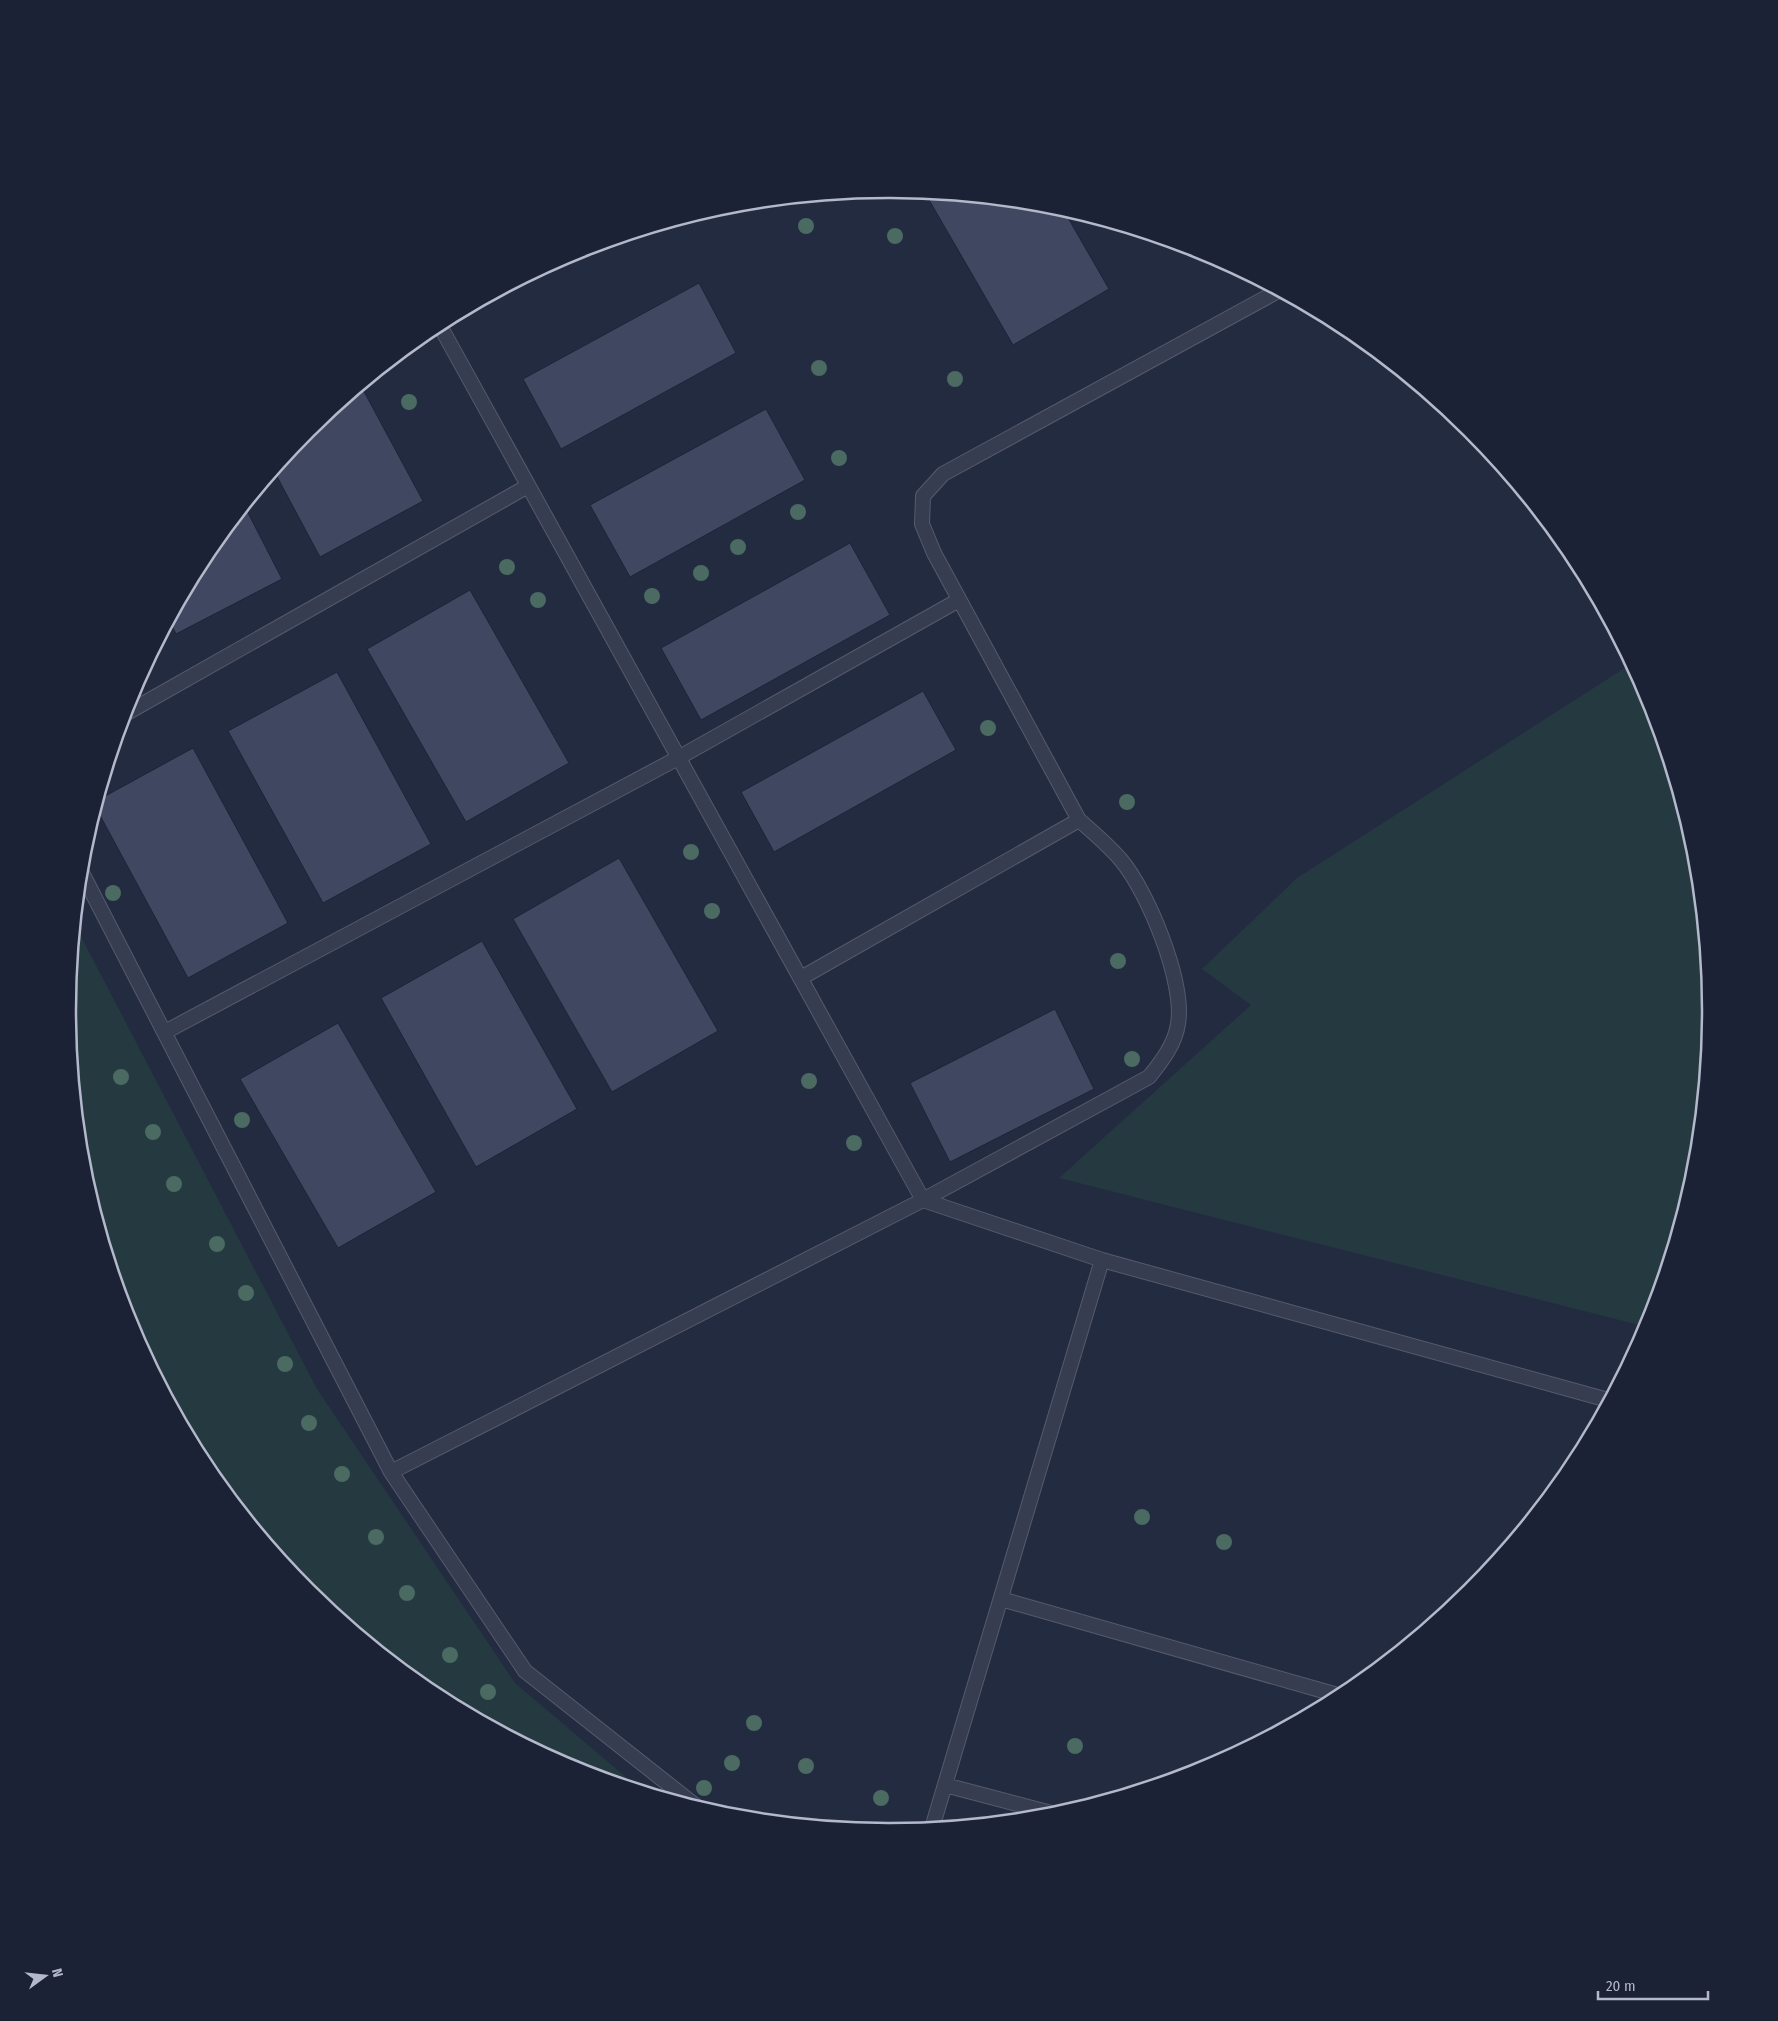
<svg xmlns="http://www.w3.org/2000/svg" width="1778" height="2021" font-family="'Fira Sans Condensed',sans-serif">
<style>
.green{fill:#253941}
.building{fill:#3f4761;stroke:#1e2437}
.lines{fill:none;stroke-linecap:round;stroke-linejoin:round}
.lane-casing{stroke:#555b6e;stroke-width:16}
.lane{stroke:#373d50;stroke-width:14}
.tree{fill:#4a6a62}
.rim{fill:none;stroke:#b3b9cb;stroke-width:2.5}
</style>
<rect width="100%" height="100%" fill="#232b40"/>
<path class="green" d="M1631 664 1648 696 1695 851 1710 1010 1695 1171 1647 1327 1059 1178 1251 1005 1202 969 1297 878Z
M76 927 317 1389 515 1683 640 1789 574 1769 432 1693 308 1591 206 1467 130 1325 83 1170 68 1010Z"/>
<path class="building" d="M925 193 1050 205 1063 209 1109 289 1013 345Z
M597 245 473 306 575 251Z
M699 283 736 353 561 449 523 379Z
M361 386 423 501 320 557 274 471 308 429Z
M766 409 805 480 630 577 590 505Z
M245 507 282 579 176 634 170 622 206 554Z
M850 543 890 615 701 720 661 648Z
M470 590 569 763 466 822 367 649Z
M337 672 431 844 323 903 228 731Z
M923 691 956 750 774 852 741 792Z
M193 748 288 923 188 978 96 808 98 800Z
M619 858 718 1031 612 1092 513 919Z
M482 941 577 1109 476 1167 381 998Z
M1055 1009 1094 1089 950 1162 910 1083Z
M338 1023 436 1192 338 1248 240 1079Z"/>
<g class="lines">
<defs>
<path id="lane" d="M125 714 528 486
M81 871 391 1472 525 1671 696 1806
M801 978 1079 820
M165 1032 678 758 959 600
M923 1200 1149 1077C1162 1061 1175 1044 1178 1024 1185 982 1148 892 1121 860 1108 845 1094 833 1079 820L934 553 922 524 923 496 943 474 1278 291
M923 1200 1102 1260 1608 1400
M391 1472 923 1200 439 324
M1001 1599 1341 1696
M945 1785 1055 1814
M932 1828 1102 1260"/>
</defs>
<use href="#lane" class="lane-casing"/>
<use href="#lane" class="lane"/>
</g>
<g class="tree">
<circle cx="806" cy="226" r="8"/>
<circle cx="895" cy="236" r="8"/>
<circle cx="819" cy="368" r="8"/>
<circle cx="955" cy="379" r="8"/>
<circle cx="409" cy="402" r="8"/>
<circle cx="839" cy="458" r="8"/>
<circle cx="798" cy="512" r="8"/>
<circle cx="738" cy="547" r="8"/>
<circle cx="507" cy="567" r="8"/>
<circle cx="701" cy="573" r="8"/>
<circle cx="652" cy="596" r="8"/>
<circle cx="538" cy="600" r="8"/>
<circle cx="988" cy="728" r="8"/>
<circle cx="1127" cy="802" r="8"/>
<circle cx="691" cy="852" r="8"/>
<circle cx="113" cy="893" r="8"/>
<circle cx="712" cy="911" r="8"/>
<circle cx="1118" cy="961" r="8"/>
<circle cx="1132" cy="1059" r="8"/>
<circle cx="121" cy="1077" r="8"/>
<circle cx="809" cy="1081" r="8"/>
<circle cx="242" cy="1120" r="8"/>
<circle cx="153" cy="1132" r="8"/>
<circle cx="854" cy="1143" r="8"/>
<circle cx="174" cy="1184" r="8"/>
<circle cx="217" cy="1244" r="8"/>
<circle cx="246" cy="1293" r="8"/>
<circle cx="285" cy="1364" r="8"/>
<circle cx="309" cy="1423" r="8"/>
<circle cx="342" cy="1474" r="8"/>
<circle cx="1142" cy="1517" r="8"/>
<circle cx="376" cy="1537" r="8"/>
<circle cx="1224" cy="1542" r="8"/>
<circle cx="407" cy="1593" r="8"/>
<circle cx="450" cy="1655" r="8"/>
<circle cx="488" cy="1692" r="8"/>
<circle cx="754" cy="1723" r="8"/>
<circle cx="1075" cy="1746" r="8"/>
<circle cx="732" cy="1763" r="8"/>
<circle cx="806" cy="1766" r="8"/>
<circle cx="704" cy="1788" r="8"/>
<circle cx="881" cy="1798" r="8"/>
</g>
<path d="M0 0H1778V2021H0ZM888 198H890A812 812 0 0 1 1702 1010V1011A812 812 0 0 1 890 1823H888A812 812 0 0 1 76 1011V1010A812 812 0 0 1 888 198Z" fill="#1c2235" fill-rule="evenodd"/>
<path class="rim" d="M888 198H890A812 812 0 0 1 1702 1010V1011A812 812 0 0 1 890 1823H888A812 812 0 0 1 76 1011V1010A812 812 0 0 1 888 198Z"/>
<g transform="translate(45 1976) rotate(75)" stroke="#1c2235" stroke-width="4" paint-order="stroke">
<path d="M0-4L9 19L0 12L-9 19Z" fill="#b3b9cb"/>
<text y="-8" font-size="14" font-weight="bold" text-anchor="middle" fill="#b3b9cb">N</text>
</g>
<path d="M1598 1991v8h110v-8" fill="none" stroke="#b3b9cb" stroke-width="2.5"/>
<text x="1606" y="1991" font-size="15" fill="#b3b9cb" stroke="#1c2235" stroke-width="4" paint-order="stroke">20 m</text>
</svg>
